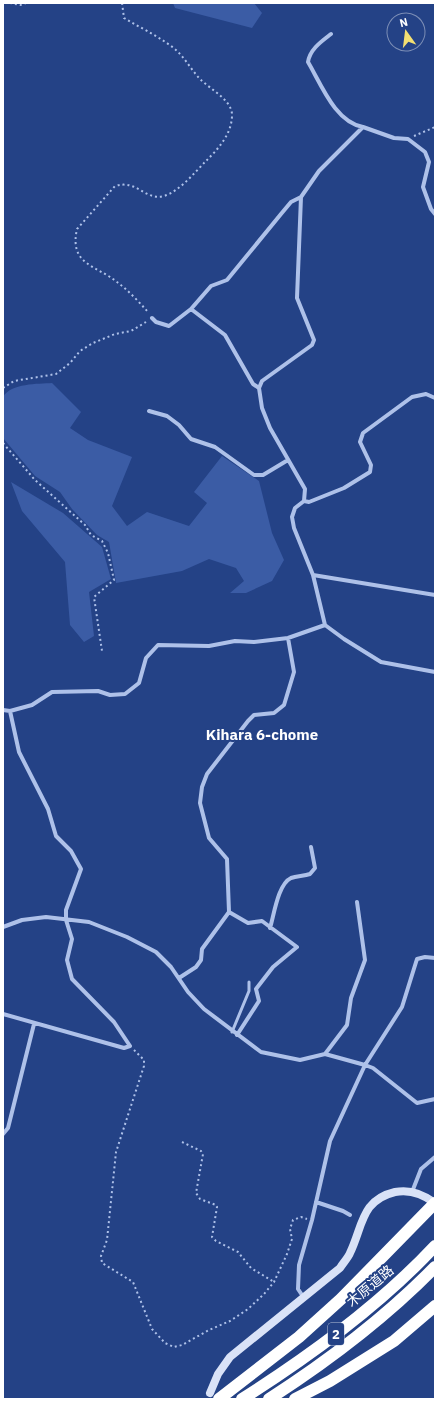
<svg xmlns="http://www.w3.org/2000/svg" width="438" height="1402" font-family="'IBM Plex Sans','Noto Sans JP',sans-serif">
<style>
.green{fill:#3b5ca5}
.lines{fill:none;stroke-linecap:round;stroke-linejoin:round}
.path{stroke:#aec1e9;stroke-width:2;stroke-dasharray:2 3;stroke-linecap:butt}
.lane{stroke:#aec1e9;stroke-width:3}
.street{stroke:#aec1e9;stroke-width:4}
.secondary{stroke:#d9e2f7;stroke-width:8}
.highway{stroke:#fff;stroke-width:12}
.labels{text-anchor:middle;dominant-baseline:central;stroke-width:4;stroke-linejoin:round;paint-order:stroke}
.shield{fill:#244286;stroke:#bdc6db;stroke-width:1}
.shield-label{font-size:13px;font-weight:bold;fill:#fff}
.street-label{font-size:14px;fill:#fff;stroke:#244286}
.neighbourhood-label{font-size:15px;font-weight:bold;fill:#fff;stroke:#244286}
</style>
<rect width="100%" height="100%" fill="#244286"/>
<path class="green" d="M173 3H254L262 13 252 28 175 8Z
M52 383 81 412 70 428 88 440 132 457 112 506 127 526 147 512 189 526 207 503 194 492 222 456 259 481 272 533 284 560 272 581 246 593H230L244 581 236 568 209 559 182 571 116 583 109 542 97 535 72 509 60 492 35 476 3 438V397C11 383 38 384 52 383Z
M11 482 63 513 102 547 111 579 89 592 94 636 84 642 70 625 65 562 22 511Z"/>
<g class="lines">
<path class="path" d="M10 3 20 5 26 3
M122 3 124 18C139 27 156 35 171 46 184 55 190 69 201 80 210 89 232 100 232 115 232 134 218 149 206 161 194 173 180 191 164 196 145 201 137 179 115 186L77 229C69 265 96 265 117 282 128 290 139 302 148 312
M414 136 435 127
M3 388 14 381 56 374 70 363 80 351 93 343 115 334 131 331 146 322
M3 443 35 480 85 525 91 535 102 541 108 553 114 580 94 597 102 651
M134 1050 144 1060V1066L116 1152 107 1240 101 1256 102 1263 133 1282 152 1329 165 1343 174 1347 182 1345 209 1330 230 1321 248 1309 264 1294 274 1282 287 1254 292 1239 290 1229 293 1220 301 1217 307 1219
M182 1142 201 1151 203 1154 196 1193 200 1199 216 1205 217 1207 212 1237 216 1241 238 1252 251 1268 274 1282"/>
<path class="lane" d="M232 1032 249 991V982"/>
<path class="street" d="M331 34C322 41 310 49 308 62 321 84 335 122 363 127
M301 197 297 298 314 340 312 345 262 381 259 388 262 408 270 428 305 489 304 501 295 508 292 517 294 528 313 575 325 625 344 639 381 662 435 672
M191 309 225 335 253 384 259 388
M152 318 156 322 169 326 191 309 211 286 227 280 281 214 291 202 301 197 319 171 363 127 394 138 408 139 425 152 429 162 423 187 431 209 435 214
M149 411 167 416 179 425 191 439 215 447 254 475H263L288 460
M304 501 309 502 344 488 370 472 371 465 360 442 363 433 412 397 426 394 435 398
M313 575 435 595
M3 710 10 711 32 705 52 692 98 691 110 695 125 694 139 683 146 658 158 645 209 646 235 641 254 642 288 638 325 625
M229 912 248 923 262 921 297 947 273 967 256 989 259 1001 237 1035
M3 927 22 920 46 917 89 922 127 937 156 952 171 967 188 992 204 1009 261 1052 300 1060 325 1054 365 1065 373 1068 417 1103 435 1099
M270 928C274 915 278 884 291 878 297 876 304 876 310 874L315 868 311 847
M179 978 196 967 201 960 202 949 229 912 227 859 209 838 200 803 202 787 207 774 248 721 254 715 274 713 284 705 294 672 288 638
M3 1014 124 1048 130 1046 114 1022 72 979 67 960 72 939 66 920V910L81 869 71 851 56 836 48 809 19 752 10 711
M325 1054 347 1025 351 998 365 960 357 902
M3 1134 8 1128 34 1024
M412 1192 421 1169 435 1157
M316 1202 343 1211 350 1215
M304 1298 298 1289 299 1265 312 1220 330 1141 365 1065 402 1007 417 959 425 957 435 958"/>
<path class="secondary" d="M210 1393 218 1374 230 1357 340 1268C343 1263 348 1258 350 1253 363 1226 361 1200 395 1192 410 1189 423 1194 435 1203"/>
<path class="highway" d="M219 1399 299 1337 341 1299 435 1203
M242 1399C310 1356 379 1306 435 1246
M269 1399C328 1361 386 1317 435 1267
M295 1399 330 1381 394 1341 435 1306"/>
</g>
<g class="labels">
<rect class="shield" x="328" y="1323" width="16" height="22" rx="3"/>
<g class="shield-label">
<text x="336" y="1334">2</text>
</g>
<g class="street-label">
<text transform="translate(370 1286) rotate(-40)">木原道路</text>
</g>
<g class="neighbourhood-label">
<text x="262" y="734">Kihara 6-chome</text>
</g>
</g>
<rect width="438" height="1402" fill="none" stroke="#ffffff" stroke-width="8"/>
<g transform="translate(406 32) rotate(346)"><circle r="19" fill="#244286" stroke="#7c8eb6"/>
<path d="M0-3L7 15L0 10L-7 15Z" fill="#f3df72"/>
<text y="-6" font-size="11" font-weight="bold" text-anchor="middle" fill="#ffffff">N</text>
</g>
</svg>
